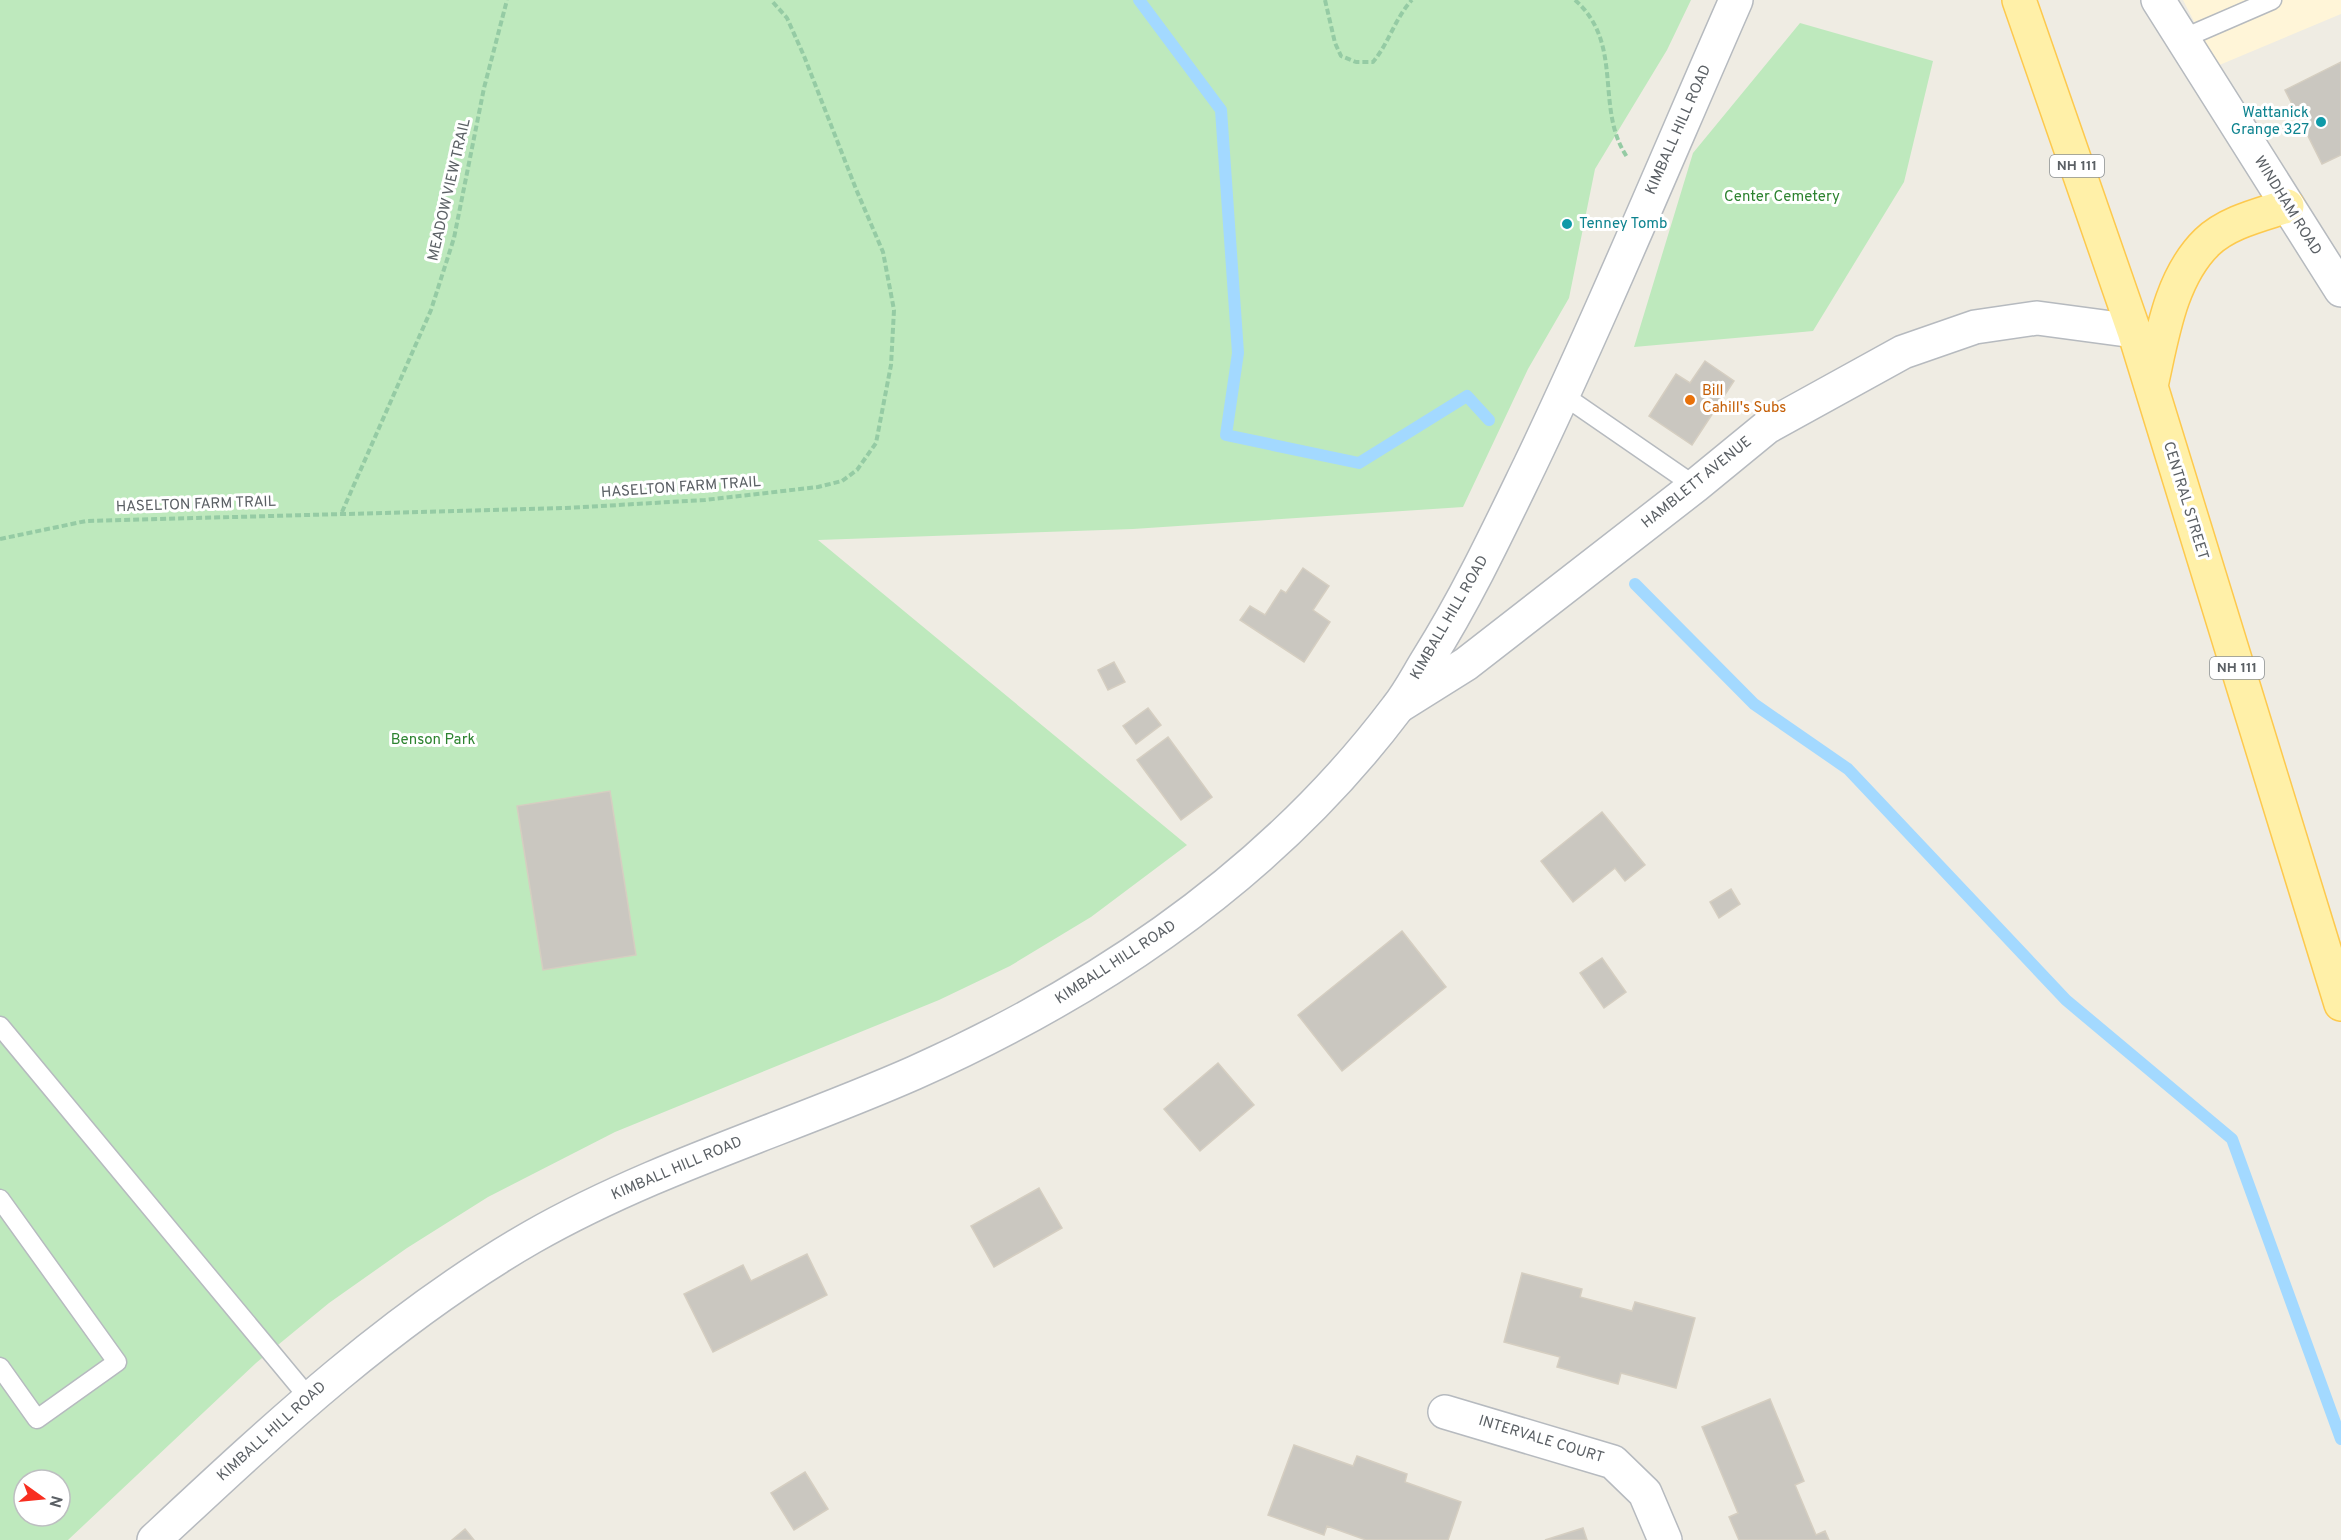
<svg xmlns="http://www.w3.org/2000/svg" width="2341" height="1540" font-family="Overpass,sans-serif">
<style>
.commercial{fill:#fff5d8}
.green{fill:#bee9bd;fill-rule:evenodd}
.lines{fill:none;stroke-linecap:round;stroke-linejoin:round}
.stream{stroke:#a3d9ff;stroke-width:12}
.building{fill:#cac7c0;stroke:#d5cec1;stroke-width:1.5}
.service-casing{stroke:#b6babf;stroke-width:21}
.minor-casing{stroke:#b6babf;stroke-width:36}
.tertiary-casing{stroke:#b6babf;stroke-width:36}
.primary-casing{stroke:#fdc94e;stroke-width:36}
.path{stroke:#95cba4;stroke-width:4;stroke-dasharray:6 3;stroke-linecap:butt}
.service{stroke:#fff;stroke-width:18}
.minor{stroke:#fff;stroke-width:33}
.tertiary{stroke:#fff;stroke-width:33}
.primary{stroke:#fff0a8;stroke-width:33}
.culture-dot{fill:#0f9aa8;stroke:#fff;stroke-width:2}
.food-dot{fill:#e8710a;stroke:#fff;stroke-width:2}
.labels{text-anchor:middle;dominant-baseline:central;stroke-width:6;stroke-linejoin:round;paint-order:stroke}
.shield{fill:#fff;stroke:#8c9093;stroke-width:1.5}
.shield-label{font-size:14px;font-weight:bold;fill:#5b6065}
.culture-label{font-size:15px;fill:#0d838f;stroke:#fff;text-anchor:end}
.street-label{font-size:15px;fill:#5b6065;stroke:#fff}
.park-label{font-size:15px;fill:#2d8330;stroke:#fff}
.food-label{font-size:15px;fill:#c56008;stroke:#fff;text-anchor:start}
</style>
<rect width="100%" height="100%" fill="#efece3"/>
<path class="commercial" d="M2183 0H2341V14L2217 66Z"/>
<path class="green" d="M0 0H1691L1667 50 1595 169 1569 298 1528 369 1463 507 1133 529 818 540 1187 845 1091 917 1010 966 939 1000 615 1132 488 1197 407 1248 329 1303 256 1363 68 1540H0ZM24 1480H60V1516H24Z
M1800 23 1933 61 1904 182 1813 331 1634 347 1693 153Z"/>
<g class="lines">
<path class="stream" d="M1139 0 1221 110 1238 353 1226 435 1359 463 1467 396 1489 420
M1635 584 1754 704 1848 769 2066 1000 2232 1139 2341 1439"/>
</g>
<path class="building" d="M2341 62V155L2322 164 2285 90Z
M1705 361 1734 381 1692 445 1649 416 1676 374 1690 383Z
M1303 568 1329 586 1313 610 1330 622 1304 662 1240 620 1250 606 1265 615 1281 590 1286 593Z
M1114 662 1125 682 1108 690 1098 670Z
M1148 708 1161 725 1136 744 1123 726Z
M1168 737 1212 797 1181 820 1137 760Z
M610 791 636 955 543 970 517 806Z
M1602 812 1645 865 1625 881 1615 868 1573 902 1541 861Z
M1731 889 1740 904 1719 918 1710 902Z
M1402 931 1446 987 1342 1071 1298 1015Z
M1602 958 1626 992 1604 1008 1580 973Z
M1218 1063 1254 1105 1200 1151 1164 1109Z
M1039 1188 1062 1228 994 1267 971 1226Z
M807 1254 827 1295 713 1352 684 1294 743 1265 751 1281Z
M1522 1273 1582 1289 1580 1297 1632 1311 1635 1302 1695 1318 1676 1388 1621 1373 1618 1384 1557 1367 1560 1357 1504 1342Z
M1770 1399 1804 1481 1795 1485 1816 1535 1825 1531 1829 1540H1739L1729 1517 1738 1513 1702 1427Z
M1294 1445 1353 1466 1357 1456 1407 1474 1405 1482 1461 1502 1448 1540H1366L1327 1526 1324 1535 1268 1515Z
M805 1472 828 1509 794 1530 771 1493Z
M1583 1528 1587 1540H1545Z
M465 1529 474 1540H452Z"/>
<g class="lines">
<defs>
<path id="service" d="M2182 39 2272 0
M1563 395 1695 486
M0 1026 309 1398
M0 1199 117 1362 37 1419 0 1367"/>
<path id="minor" d="M2158 0 2341 290
M1399 706 1466 664 1695 486 1767 427 1903 352 1975 327 2037 318 2134 331
M1445 1412 1613 1462 1645 1493 1665 1540"/>
<path id="tertiary" d="M154 1540C272 1430 391 1318 532 1237 653 1168 787 1129 914 1073 1102 989 1272 874 1397 708 1409 693 1418 675 1428 659 1467 597 1498 531 1530 465 1603 312 1668 155 1736 0"/>
<path id="primary" d="M2019 0 2134 331 2341 1004
M2151 386C2162 337 2170 278 2207 242 2228 222 2260 215 2287 206"/>
</defs>
<use href="#service" class="service-casing"/>
<use href="#minor" class="minor-casing"/>
<use href="#tertiary" class="tertiary-casing"/>
<use href="#primary" class="primary-casing"/>
<path class="path" d="M1325 0 1335 43 1341 56 1356 62H1373C1389 43 1395 18 1412 0
M1575 0C1625 44 1594 108 1627 157
M342 512 431 310 454 238 484 88 507 0
M0 539 86 521 566 508 705 500 818 487 842 481 857 470 876 443 891 365 894 310 883 252 856 189 804 56 787 18 771 0"/>
<use href="#service" class="service"/>
<use href="#minor" class="minor"/>
<use href="#tertiary" class="tertiary"/>
<use href="#primary" class="primary"/>
</g>
<g class="culture-dot">
<circle cx="2321" cy="122" r="6"/>
<circle cx="1567" cy="224" r="6"/>
</g>
<circle class="food-dot" cx="1690" cy="400" r="6"/>
<g class="labels">
<g class="shield">
<rect x="2050" y="155" width="54" height="22" rx="4.5"/>
<rect x="2210" y="657" width="54" height="22" rx="4.5"/>
</g>
<g class="shield-label">
<text x="2077" y="166">NH 111</text>
<text x="2237" y="668">NH 111</text>
</g>
<g class="culture-label">
<text x="2309" y="113">Wattanick<tspan x="2309" dy="17">Grange 327</tspan></text>
<text x="1579" y="224" text-anchor="start">Tenney Tomb</text>
</g>
<g class="street-label">
<text transform="translate(1679 130) rotate(-66)">KIMBALL HILL ROAD</text>
<text transform="translate(450 190) rotate(-77)">MEADOW VIEW TRAIL</text>
<text transform="translate(2287 206) rotate(58)">WINDHAM ROAD</text>
<text transform="translate(1697 483) rotate(-39)">HAMBLETT AVENUE</text>
<text transform="translate(681 488) rotate(-4)">HASELTON FARM TRAIL</text>
<text transform="translate(2185 501) rotate(73)">CENTRAL STREET</text>
<text transform="translate(196 505) rotate(-2)">HASELTON FARM TRAIL</text>
<text transform="translate(1450 618) rotate(-60)">KIMBALL HILL ROAD</text>
<text transform="translate(1116 963) rotate(-33)">KIMBALL HILL ROAD</text>
<text transform="translate(677 1169) rotate(-23)">KIMBALL HILL ROAD</text>
<text transform="translate(272 1432) rotate(-42)">KIMBALL HILL ROAD</text>
<text transform="translate(1541 1440) rotate(17)">INTERVALE COURT</text>
</g>
<g class="park-label">
<text x="1782" y="197">Center Cemetery</text>
<text x="433" y="740">Benson Park</text>
</g>
<g class="food-label">
<text x="1702" y="391">Bill<tspan x="1702" dy="17">Cahill's Subs</tspan></text>
</g>
</g>
<g transform="translate(42 1498) rotate(105)"><circle r="28" fill="#ffffff" stroke="#bdbfc1" stroke-width="1.5"/>
<path d="M0-4.5L10 22L0 15L-10 22Z" fill="#f82e20"/>
<text y="-9" font-size="16" font-weight="bold" text-anchor="middle" fill="#5b6065">N</text>
</g>
</svg>
